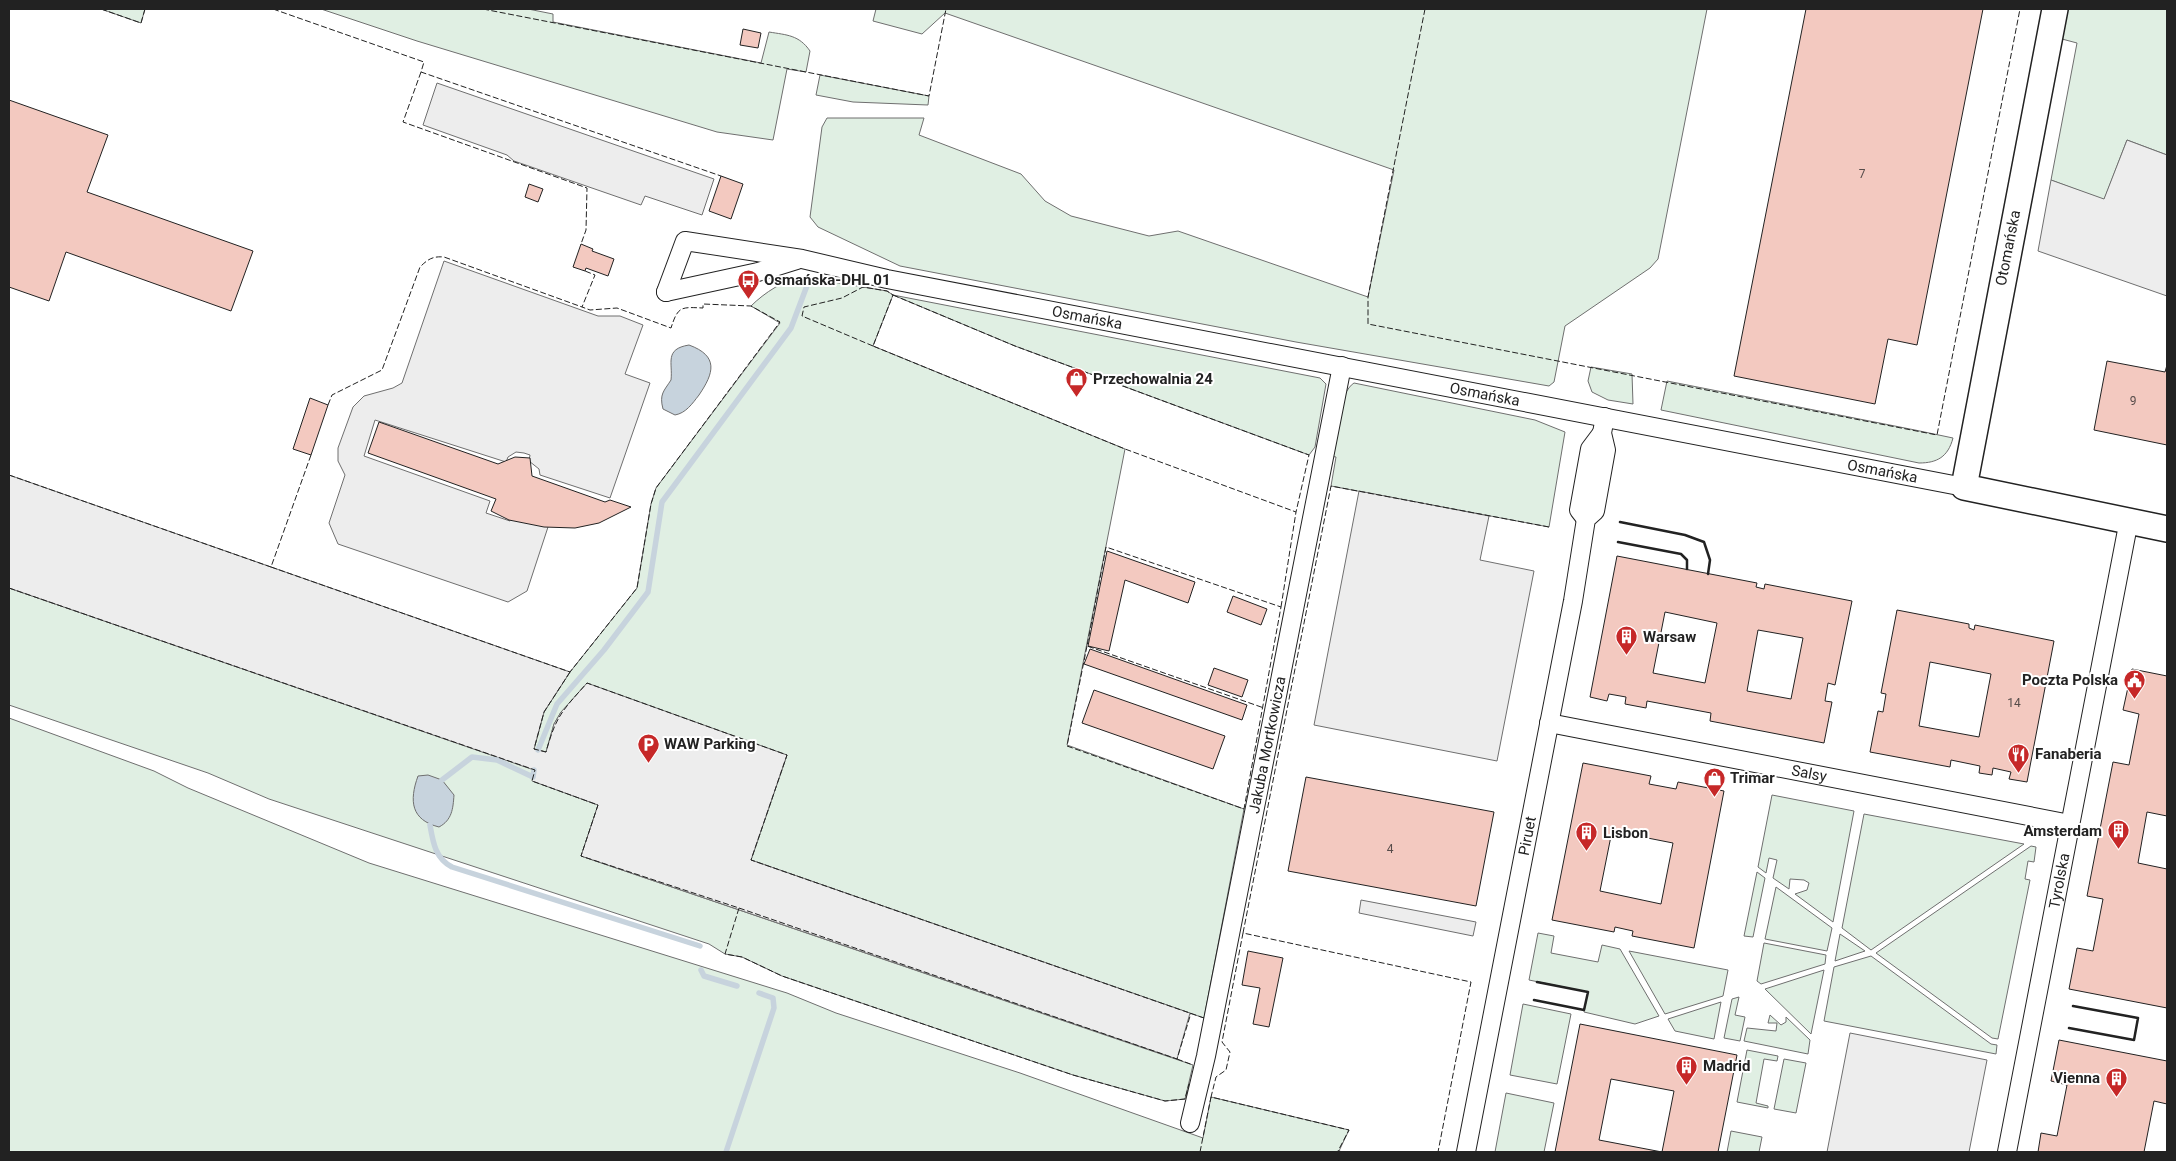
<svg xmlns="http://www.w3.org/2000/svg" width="2176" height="1161" font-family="Roboto,sans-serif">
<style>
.green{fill:#e0efe3;stroke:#6f6f6f}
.parking{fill:#ededed;stroke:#6f6f6f}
.water{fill:#c7d3dd;stroke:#6f6f6f}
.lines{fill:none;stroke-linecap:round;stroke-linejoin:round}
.stream{stroke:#c7d3dd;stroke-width:5.5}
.building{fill:#f3c9c0;stroke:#222;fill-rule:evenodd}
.street-casing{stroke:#222;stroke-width:20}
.secondary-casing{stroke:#222;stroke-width:28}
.street{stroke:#fff;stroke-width:18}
.secondary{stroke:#fff;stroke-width:25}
.fence{stroke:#222;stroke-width:1;stroke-dasharray:6 2.5;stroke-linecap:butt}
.wall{stroke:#222;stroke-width:2.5}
.labels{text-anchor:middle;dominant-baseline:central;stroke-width:4;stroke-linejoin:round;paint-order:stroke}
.number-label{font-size:12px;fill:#564c4a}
.street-label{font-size:15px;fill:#222;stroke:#fff}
.poi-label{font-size:15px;font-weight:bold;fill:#222;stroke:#fff;text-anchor:start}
</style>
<rect width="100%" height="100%" fill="#fff"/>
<path class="green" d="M101 9H145L141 23Z
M321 9H528L553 14V22L761 63 769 32C787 35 799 35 810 51L806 72 787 69 773 140 717 132 417 41Z
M876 9H1707L1658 259 1650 268 1565 326 1554 382 1549 386 1296 342 900 266 818 227 810 217 822 127 827 118H924L919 135 1021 174 1045 201 1071 216 1149 236 1178 231 1368 297 1394 170 945 13 922 34 873 21Z
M2068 9H2167V155L2127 140 2104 200 2051 180 2077 43 2062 39Z
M820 75 929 96 928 105 853 102 816 95Z
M803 277 887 291 893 295 1320 378 1326 384 1315 447 1309 455 1015 346 893 295 873 346 1125 449 1067 745 1244 809 1204 1018 751 860 787 755 561 712 554 724 546 752 534 749 544 712 570 672 637 588 651 504 656 488 780 323 751 306C764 293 785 279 803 277Z
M1591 367 1632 374 1633 404 1608 400 1592 392 1588 381Z
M1667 381 1915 430 1953 438C1948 457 1937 463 1919 463L1661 410Z
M1354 383 1535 420 1565 432 1549 527 1331 486 1336 457 1330 456C1334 439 1339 392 1354 383Z
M9 588 535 770 533 781 598 805 581 856 1193 1065 1185 1099 1165 1101 1073 1075 782 976 742 957 725 954 709 944 269 799 208 773 9 705Z
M9 718 154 771 188 788 369 863 787 993 836 1013 1020 1073 1203 1138 1211 1097 1349 1130 1339 1151 1343 1152H9Z
M1772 795 1854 811 1833 922 1795 894 1807 890 1809 883 1804 880 1790 879 1789 889 1773 878 1777 860 1769 858 1766 873 1758 867Z
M1864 814 2024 844 1871 950 1842 928Z
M2031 846 2036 847 2034 862 2028 861 2025 879 2030 880 1998 1039 1992 1038 1876 953Z
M1757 872 1765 878 1753 937 1744 936Z
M1776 887 1832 928 1827 951 1765 939Z
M1538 933 1554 936 1551 953 1598 962 1602 945 1620 949 1659 1016 1635 1024 1584 1012 1588 992 1529 980Z
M1840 934 1865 951 1835 961Z
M1764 943 1826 955 1825 964 1761 984 1757 981Z
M1629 951 1728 970 1723 996 1665 1014Z
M1871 956 1991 1044 1997 1045 1996 1054 1824 1021 1834 967Z
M1824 970 1811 1034 1765 989Z
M1739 997 1735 1015 1745 1017 1740 1041 1724 1038 1732 999Z
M1721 1002 1714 1039 1675 1031 1668 1019Z
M1523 1004 1571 1014 1557 1084 1510 1075Z
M1770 1015 1781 1025 1786 1022V1017L1810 1040 1808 1054 1744 1041 1747 1028 1776 1031 1777 1023H1768Z
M1747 1050 1778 1056 1777 1061 1764 1059 1756 1103 1768 1106V1108L1737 1102Z
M1784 1059 1806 1063 1796 1113 1774 1109Z
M1506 1093 1554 1103 1544 1152H1495Z
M1731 1131 1762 1137 1759 1152H1727Z"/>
<path class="parking" d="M437 83 714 179 702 215 645 196 641 205 514 161 507 155 423 125Z
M2127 140 2167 155V296L2038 251 2051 180 2104 199Z
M444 261 598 316H620L643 325 625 374 650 383 610 498 540 475 539 469 529 461 530 455 524 453 516 452 508 457 506 462 375 420 364 456 490 501 486 513 510 521 511 516 549 524 527 591 508 602 338 544 329 523 345 475 338 461V448L353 407 364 396 393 388 402 383Z
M9 475 570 672 544 712 534 749 546 752 554 724 561 712 587 683 787 755 751 860 1190 1013 1177 1059 581 856 598 805 532 781 534 770 9 588Z
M1359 491 1489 516 1480 560 1534 571 1497 761 1314 725Z
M1361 900 1476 922 1473 936 1359 913Z
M1850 1033 1987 1060 1969 1152H1827Z"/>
<path class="water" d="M689 345C719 356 714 373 699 395 692 404 686 413 675 415L663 409C659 394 664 391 671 380 673 363 664 349 689 345Z
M428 775 442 780 454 795C453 809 452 820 439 827 411 820 409 801 418 776Z"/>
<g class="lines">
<path class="stream" d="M538 750 557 704 604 650 648 592 662 502 791 328 808 283
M442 780 472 757 497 760 533 777 534 770
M430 825C433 842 435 858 452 867L700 946
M701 970 704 976 737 986
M726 1152 774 1008 773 998 759 993"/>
</g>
<path class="building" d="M1806 9H1983L1917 345 1888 339 1875 404 1734 376Z
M743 29 761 33 758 48 740 45Z
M9 100 108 135 87 192 253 251 231 311 66 252 49 301 9 287Z
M721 176 743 184 731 219 709 211Z
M529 184 543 189 538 202 525 197Z
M581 244 593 249 592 251 614 259 608 276 586 268 585 271 573 267Z
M2107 361 2165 372 2167 365V445L2094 430Z
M310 398 328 405 311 455 293 449Z
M379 422 498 464 515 457 530 458 532 476 605 502 610 500 631 507 599 523 575 528 544 527 509 520 491 511 496 499 368 453Z
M1107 551 1195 582 1188 603 1125 580 1109 651 1088 646Z
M1617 556 1757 583 1756 587 1764 589 1765 584 1852 601 1835 685 1828 683 1825 701 1832 702 1824 743 1710 721 1711 713 1647 701 1646 708 1625 704 1626 697 1609 694 1607 701 1590 697ZM1665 612 1717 623 1705 683 1653 673ZM1758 630 1803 638 1791 699 1747 691Z
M1233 596 1267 609 1261 625 1227 612Z
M1897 610 1969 624V628L1974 630 1975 625 2054 641 2027 782 2009 779 2011 772 1993 768 1992 775 1979 773 1980 766 1951 760 1950 767 1870 752 1878 711 1883 712 1886 694 1881 693ZM1930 662 1991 674 1979 737 1919 726Z
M1090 649 1247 705 1242 720 1084 664Z
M1214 668 1248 680 1242 697 1208 685Z
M2132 669 2167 676V816L2147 812 2138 863 2167 869V1008L2069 989 2077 948 2093 951 2103 899 2087 896 2113 762 2129 765 2139 714 2123 710Z
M1094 690 1225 736 1213 769 1082 723Z
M1583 763 1651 776 1649 784 1676 789 1678 782 1724 791 1694 948 1632 936 1633 931 1615 927 1614 932 1552 920ZM1612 831 1673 843 1661 904 1600 891Z
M1306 777 1494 812 1476 906 1288 871Z
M1248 951 1283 958 1269 1027 1253 1024 1260 988 1242 985Z
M1580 1024 1737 1055 1718 1152H1555ZM1611 1079 1674 1091 1662 1152 1599 1140Z
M2059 1040 2167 1061V1104L2154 1101 2144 1152H2038L2041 1133 2057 1136 2067 1085 2051 1081Z"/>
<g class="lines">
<defs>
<g id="street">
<path id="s1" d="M666 292 685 241 802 259 887 279 1964 487"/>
<path d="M666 292 758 272 797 260"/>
<path d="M1586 519 1579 510 1590 449 1602 433"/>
<path id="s2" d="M1549 723 2070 824"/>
<path id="s3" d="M1190 1123 1206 1056 1342 366"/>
<path id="s4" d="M1466 1152 1573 601 1586 519 1595 511 1606 450 1602 433 1605 417"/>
<path id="s5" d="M2007 1152 2129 520"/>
</g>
<path id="secondary" d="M2055 9 1964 487 2167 529"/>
</defs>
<use href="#street" class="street-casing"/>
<use href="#secondary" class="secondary-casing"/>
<use href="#street" class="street"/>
<use href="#secondary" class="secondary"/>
<path class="fence" d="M101 9 141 23 145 9
M273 9 424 62 421 72 721 176
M483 9 929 96 946 9
M1425 9 1368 297V324L1937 435 2020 9
M421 72 403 122 587 188 586 230 581 244
M893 295 1015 346 1309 455 1296 512 1125 449 873 346Z
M873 346 802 316 804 307 842 298 863 287 887 291 893 295
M328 405 332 395 382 370 420 267C428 259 433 256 444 257L582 307
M311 455 271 567 570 672 637 588 651 504 656 488 780 322 751 306 703 304V308C681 307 678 306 671 328L617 308 590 310 582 307 595 275 585 271
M9 475 271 567
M9 588 535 770 532 781 598 805 581 856 739 908 725 954 742 957 782 976 1073 1075 1165 1101 1185 1099 1189 1084
M1281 607 1296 512
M1087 646 1067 746 1244 809 1281 607 1106 547 1087 646 1264 708
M570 672 544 712 534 749 546 752C556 716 562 711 587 683L787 755 751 860 1204 1018
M739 908 1177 1059 1191 1013
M1243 933 1331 486 1549 527
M1177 1059 1193 1065
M1200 1152 1211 1097
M1343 1152 1338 1151 1349 1130 1211 1097 1216 1077 1226 1070 1230 1052 1222 1042 1243 933 1471 982 1438 1152"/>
<path class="wall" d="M1620 522 1685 535 1704 542 1710 560 1708 574
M1618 542 1681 554 1687 560V569
M1534 1000 1584 1010 1588 992 1537 982
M2069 1028 2134 1040 2138 1018 2073 1006"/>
</g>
<defs>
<symbol id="bus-pin" viewBox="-11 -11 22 30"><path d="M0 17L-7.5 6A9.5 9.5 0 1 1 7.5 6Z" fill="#c62828" stroke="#fff"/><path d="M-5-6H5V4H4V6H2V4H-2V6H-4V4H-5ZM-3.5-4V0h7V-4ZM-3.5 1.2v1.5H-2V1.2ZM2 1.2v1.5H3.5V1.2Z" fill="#fff"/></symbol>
<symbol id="shop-pin" viewBox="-11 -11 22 30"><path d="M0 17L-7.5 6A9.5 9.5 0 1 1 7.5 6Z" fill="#c62828" stroke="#fff"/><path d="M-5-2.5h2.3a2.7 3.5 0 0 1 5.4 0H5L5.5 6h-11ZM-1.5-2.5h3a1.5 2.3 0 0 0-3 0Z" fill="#fff"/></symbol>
<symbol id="building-pin" viewBox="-11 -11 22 30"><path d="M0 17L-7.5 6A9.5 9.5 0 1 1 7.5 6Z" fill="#c62828" stroke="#fff"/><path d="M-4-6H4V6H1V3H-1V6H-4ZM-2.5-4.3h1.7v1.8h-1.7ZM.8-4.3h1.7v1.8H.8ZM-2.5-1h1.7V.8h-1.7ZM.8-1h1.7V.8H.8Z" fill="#fff"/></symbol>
<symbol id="civic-pin" viewBox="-11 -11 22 30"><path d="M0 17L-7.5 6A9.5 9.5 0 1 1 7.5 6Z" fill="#c62828" stroke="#fff"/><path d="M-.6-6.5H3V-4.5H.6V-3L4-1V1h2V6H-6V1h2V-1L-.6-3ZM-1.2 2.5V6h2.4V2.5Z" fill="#fff"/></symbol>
<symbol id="parking-pin" viewBox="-11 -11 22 30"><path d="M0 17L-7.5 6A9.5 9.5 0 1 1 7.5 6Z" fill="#c62828" stroke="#fff"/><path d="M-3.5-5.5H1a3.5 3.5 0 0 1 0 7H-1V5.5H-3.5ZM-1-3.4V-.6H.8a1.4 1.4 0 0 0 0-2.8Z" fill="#fff"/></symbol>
<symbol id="restaurant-pin" viewBox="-11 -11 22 30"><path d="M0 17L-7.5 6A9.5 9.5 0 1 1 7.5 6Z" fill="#c62828" stroke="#fff"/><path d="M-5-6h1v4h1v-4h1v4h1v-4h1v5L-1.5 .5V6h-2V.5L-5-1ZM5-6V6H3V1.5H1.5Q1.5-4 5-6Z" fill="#fff"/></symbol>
</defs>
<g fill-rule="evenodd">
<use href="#bus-pin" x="736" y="268" width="25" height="34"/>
<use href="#shop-pin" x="1064" y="366" width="25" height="34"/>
<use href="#building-pin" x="1614" y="624" width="25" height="34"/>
<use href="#civic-pin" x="2122" y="668" width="25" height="34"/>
<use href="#parking-pin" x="636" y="732" width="25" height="34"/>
<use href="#restaurant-pin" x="2006" y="742" width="25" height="34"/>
<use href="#shop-pin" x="1702" y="766" width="25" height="34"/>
<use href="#building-pin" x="2106" y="818" width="25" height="34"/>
<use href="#building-pin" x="1574" y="820" width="25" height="34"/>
<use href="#building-pin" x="1674" y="1054" width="25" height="34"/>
<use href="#building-pin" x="2104" y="1066" width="25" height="34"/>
</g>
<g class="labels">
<g class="number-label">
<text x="1862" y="174">7</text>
<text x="2133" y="401">9</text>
<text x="2014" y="703">14</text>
<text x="1390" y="849">4</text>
</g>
<g class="street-label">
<text transform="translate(2008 248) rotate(-79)">Otomańska</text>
<text stroke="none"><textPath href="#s1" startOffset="464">Osmańska</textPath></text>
<text stroke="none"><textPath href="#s1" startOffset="869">Osmańska</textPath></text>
<text stroke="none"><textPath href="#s1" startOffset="1274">Osmańska</textPath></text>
<text stroke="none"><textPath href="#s3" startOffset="386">Jakuba Mortkowicza</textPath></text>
<text stroke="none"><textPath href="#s2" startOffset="265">Salsy</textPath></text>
<text stroke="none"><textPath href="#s4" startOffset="322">Piruet</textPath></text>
<text stroke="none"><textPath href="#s5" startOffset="276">Tyrolska</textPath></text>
</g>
<g class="poi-label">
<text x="764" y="280">Osmańska-DHL 01</text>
<text x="1093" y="379">Przechowalnia 24</text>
<text x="1643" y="637">Warsaw</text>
<text x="2118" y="680" text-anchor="end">Poczta Polska</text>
<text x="664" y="744">WAW Parking</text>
<text x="2035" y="754">Fanaberia</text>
<text x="1730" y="778">Trimar</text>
<text x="2102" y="831" text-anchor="end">Amsterdam</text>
<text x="1603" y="833">Lisbon</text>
<text x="1703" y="1066">Madrid</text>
<text x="2100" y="1078" text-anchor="end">Vienna</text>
</g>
</g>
<rect width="2176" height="1161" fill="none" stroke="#222222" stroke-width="20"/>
</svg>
